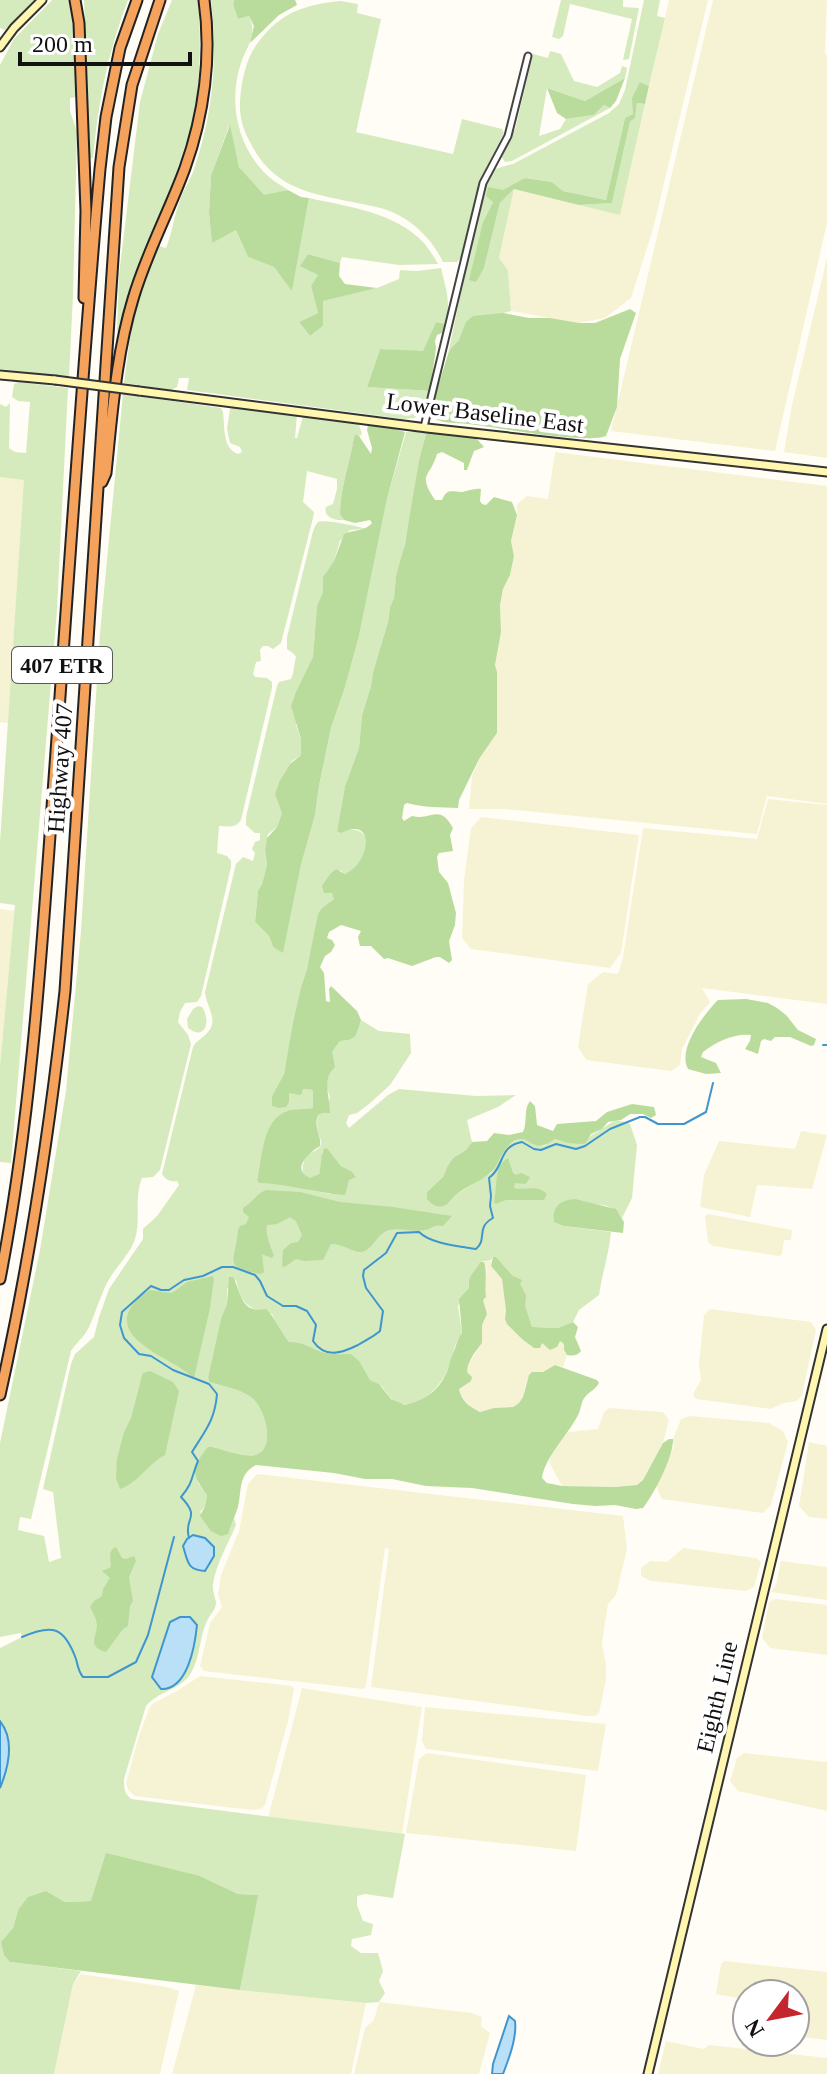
<svg xmlns="http://www.w3.org/2000/svg" width="827" height="2074" font-family="'Times New Roman',serif">
<style>
.farmland{fill:#f6f3d4}
.green{fill:#d5ebbd}
.forest{fill:#b9dc9c}
.water{fill:#b9e0f7;stroke:#3f96cf;stroke-width:2}
.lines{fill:none;stroke-linecap:round;stroke-linejoin:round}
.stream{stroke:#3f96cf;stroke-width:2}
.street-casing{stroke:#444;stroke-width:9}
.secondary-casing{stroke:#333;stroke-width:11}
.highway-casing{stroke:#222;stroke-width:13}
.street{stroke:#fff;stroke-width:5}
.secondary{stroke:#fff6b0;stroke-width:7}
.highway{stroke:#f5a25d;stroke-width:9}
.secondary-bridge-casing{stroke:#333;stroke-width:11;stroke-linecap:butt}
.secondary-bridge{stroke:#fff6b0;stroke-width:7}
.labels{text-anchor:middle;dominant-baseline:central;stroke-width:8;stroke-linejoin:round;paint-order:stroke}
.shield{fill:#fff;stroke:#585858;stroke-width:2}
.shield-label{font-size:22px;font-weight:bold;fill:#111}
.street-label{font-size:24px;fill:#111;stroke:#fff}
</style>
<rect width="100%" height="100%" fill="#fffdf5"/>
<path class="farmland" d="M669 0H708L653 229 631 298 605 318 578 323 511 311 508 270 499 258 514 189 620 214Z
M713 0H827L825 53 827 56V223L775 451 611 431Z
M827 258V458L784 452 792 405Z
M555 452 827 486V804L767 796 757 834 506 809H469L472 776 479 759 497 733V672L495 665 501 632 500 605 503 589 510 575 514 556 511 541 517 515V504L527 496 548 499Z
M0 477 25 479 8 723 0 722Z
M768 799 827 805V1004L702 988 710 1002 700 1014 682 1049 680 1065 671 1071 586 1060 578 1047 588 984 603 972 618 974 623 957 643 828 757 839Z
M481 817 639 835 621 953 610 968 471 949 462 938 464 880 471 828Z
M0 909 15 911 0 1066Z
M801 1131 827 1135 812 1189 757 1185 750 1217 700 1207 704 1175 719 1141 795 1149Z
M709 1214 792 1230 791 1240H784L782 1254 779 1256 713 1246 708 1242 705 1216Z
M491 1260V1266L502 1279 507 1310 505 1319 511 1326 522 1339 541 1343 560 1341 564 1344V1350L567 1355 563 1367 555 1365 543 1372 532 1373 526 1382 523 1397 519 1403 513 1407 494 1408 480 1412 471 1407 460 1396 459 1389 467 1372 468 1365 482 1343V1325L487 1314 483 1300 486 1297 484 1286 487 1272 484 1262Z
M710 1309 811 1322 816 1330 802 1395 797 1401 784 1403 771 1409 696 1399 693 1394 701 1380 699 1364 704 1315Z
M609 1408 663 1412 669 1420 663 1443 643 1480 637 1485 615 1487 562 1486 549 1462 551 1455 568 1432 598 1429 604 1412Z
M690 1416 769 1423 783 1431 788 1442 771 1505 763 1513 662 1499 656 1486 674 1446 673 1439 681 1419Z
M809 1442 827 1446V1519L809 1517 799 1506Z
M257 1474 623 1516 627 1549 616 1595 608 1604 602 1643 606 1665V1680L599 1713 595 1716H588L371 1687 389 1549 385 1548 366 1686 363 1689 204 1671 200 1666 210 1623 222 1607 218 1595 221 1575 239 1531 248 1484Z
M683 1548 756 1558 761 1562 754 1587 746 1591 651 1581 641 1576V1568L650 1561 667 1562Z
M781 1561 827 1567V1600L771 1592 776 1585Z
M775 1599 827 1605V1655L770 1648 762 1638 769 1602Z
M200 1676 292 1686 294 1689 288 1721 265 1805 261 1809 252 1810 233 1808 135 1796 128 1790 126 1783 139 1736 149 1709 152 1704 177 1691Z
M302 1688 422 1707 402 1834 268 1818Z
M425 1707 606 1724 598 1771 426 1749 422 1741Z
M427 1753 586 1775 576 1851 406 1833 419 1759Z
M744 1753 827 1762V1811L738 1791 730 1781 737 1758Z
M724 1961 827 1972V2040L795 2036V1994H747V2000L716 1994 721 1964Z
M81 1974 167 1987 179 1991 160 2074H54L73 1984Z
M196 1985 366 2003 351 2074H172Z
M379 2002 472 2013 482 2017 481 2026 490 2033 479 2074H354L365 2028 374 2020Z
M666 2041 704 2049 709 2045 827 2058V2074H658Z"/>
<path class="green" d="M0 0H34L5 30 0 28Z
M52 0H69L72 13 77 97 70 98V111L77 132 73 295 69 377 0 369V65L14 39Z
M84 0H128C108 51 98 103 93 158H90Z
M172 0H198C201 41 201 82 192 122 178 178 152 229 133 283 128 298 124 314 120 330L117 331 119 275 140 102 158 34Z
M211 0H234L233 5 238 19 249 16C258 36 247 45 241 63 228 101 237 147 267 175 273 181 281 185 288 190L264 196 239 167 229 126 211 175 209 213 212 242 236 230 248 257 274 267 292 290 309 198C349 207 395 212 424 243 429 249 434 257 438 264L399 265 342 257 340 263 308 254 301 266 318 275 311 286 318 313 299 322 310 336 323 326 322 301 377 288 399 279 400 270 417 271 441 268C446 288 451 304 446 324L436 322 423 352 380 349 367 387 430 391 425 404 415 418 404 419 187 390 189 378H179L177 387 171 390 124 383 131 331 139 295 159 246 166 248C172 233 174 216 180 200 183 191 189 182 193 172 213 116 218 59 211 0Z
M561 0H623V7L639 8 629 59 623 60 632 19 570 4 563 36 559 39 552 37Z
M644 0H660L657 16 665 18 649 86 640 82 633 114 625 118 606 200 563 191 552 182 525 178 493 202 483 222 484 268 500 203 514 189 499 258 508 270 511 311 492 316H473L459 340 451 348 448 354 480 203 488 178 493 170 498 168 513 164 609 113 619 104 625 90Z
M341 1 358 4 357 13 381 19 356 132 453 154 462 119 502 129 504 133 482 176 461 258 457 262H443C433 241 414 221 392 212 383 208 372 206 362 204 315 194 274 191 250 142 243 130 239 115 240 101 242 76 247 53 265 34 286 10 310 4 341 1Z
M550 51 561 54 574 81 597 87 620 73 622 66 627 68 625 78 585 101 547 88 539 136 560 129 566 119 594 115 604 105 610 108 512 161 505 162 501 156 507 146 512 131 515 130 533 54 548 58Z
M637 103 645 104 620 215 579 205 612 203 630 122 635 118Z
M18 382 68 388 57 610 11 1163 0 1162V1066L15 905 0 903V842L24 480 0 477V404L6 407 10 403 9 448 15 452 26 453 30 402 18 401 12 397 14 384Z
M123 394 221 408 223 412C225 427 222 448 238 454L242 452 240 447 230 443 227 429 230 409 234 407 297 415 295 438H297L303 416 354 422 359 425 362 434 359 436 356 434 354 437C350 463 340 488 340 514L344 520C335 521 323 517 326 507L333 504 337 489V479L307 471 303 502 314 512 313 518 281 643 273 649 268 646H263L260 650 261 661 256 662 253 674 255 677 267 678 272 682V688L241 820C235 829 228 826 219 826L217 853 227 856 231 861V867L201 996 197 1002 185 1003 180 1012 178 1022 188 1035 191 1044 160 1170 153 1177 142 1178C134 1198 141 1219 135 1239 131 1252 119 1264 111 1276 101 1292 97 1310 89 1327 85 1336 76 1343 71 1351L31 1519 20 1517 18 1530 44 1536 49 1562 61 1558 53 1492 43 1489 71 1364 75 1354 94 1337 99 1317 109 1289 143 1239V1229L157 1216 179 1185 177 1181C170 1182 166 1180 162 1174L193 1047C197 1040 203 1038 208 1032 219 1020 206 1006 205 992L236 864 243 857 253 861 255 853 252 849 255 842 260 840V833H255L246 825V817L277 686 279 682 291 679C294 673 294 664 296 657L294 654 287 649V637L312 535C313 531 315 525 318 522 323 519 358 526 366 529L350 530 340 541 334 561 323 577V592L317 607 313 657 296 725 301 739V755L292 761 280 780 282 813 277 827 268 834 265 850 267 865 262 884 258 891 255 922 269 936 273 947 283 952 301 865 315 815 319 786 331 728 345 687 359 636 387 499 406 432H428L419 460 410 519 400 566 396 576 394 598 390 607 388 622 373 672 371 686 362 715 359 748 345 786 337 831C382 821 369 863 345 874L340 870 332 893 334 896V899L322 908 307 969 301 987 284 1074 272 1096V1106L278 1108 288 1093 303 1089 313 1090V1108C305 1110 294 1108 287 1111 262 1122 262 1157 257 1180L259 1183 278 1184 330 1194 351 1171 341 1166 327 1148 322 1152C322 1160 324 1171 316 1176 301 1185 300 1167 306 1157 309 1153 319 1150 321 1145 323 1139 313 1128 319 1114H326L330 1097 325 1083 330 1072 332 1052 340 1041C358 1040 356 1035 361 1020L379 1031 410 1034 411 1053 390 1085 369 1104 357 1113 349 1115 346 1123 349 1128 388 1095 399 1089 476 1096 516 1095 498 1107 467 1120 472 1142 466 1150 453 1158 447 1167 443 1177 427 1192 449 1203 457 1194 491 1173 502 1152 508 1145 520 1138 544 1146 555 1139 567 1143H586C590 1134 593 1135 600 1130 613 1122 614 1117 630 1124L637 1145 632 1198 622 1218C614 1206 607 1205 593 1204L564 1226 611 1232C609 1254 602 1274 599 1295L579 1310 573 1322 558 1328 532 1327 513 1276 496 1257H493L491 1260 480 1262C475 1272 467 1275 469 1288L458 1306 462 1333C453 1344 453 1360 446 1373 437 1391 412 1416 392 1399 387 1395 385 1389 380 1385 378 1383 371 1381 369 1379 361 1371 362 1363 351 1354 341 1354 332 1355 322 1352 310 1348 303 1341 289 1342L282 1334 272 1314C247 1309 242 1304 236 1280L227 1289V1304L221 1318 208 1379 209 1382C223 1386 239 1389 251 1397 265 1407 277 1449 255 1455 245 1458 222 1449 212 1447L198 1483 207 1495 205 1506 200 1512 228 1533 234 1518 236 1525C228 1544 216 1564 213 1584 212 1591 215 1596 216 1602 216 1610 211 1613 208 1619 199 1636 201 1656 191 1673 181 1690 158 1691 146 1706L124 1779C124 1788 124 1793 131 1799L405 1834 393 1898 365 1894 357 1896V1905L363 1921 373 1924 371 1935 352 1939 351 1946 361 1953H378L383 1971 379 1981 385 1993 379 2002 366 2003 240 1990 257 1895 238 1894 200 1876 91 1901 65 1902 46 1891 18 1910 13 1928 1 1942 10 1962 81 1971 73 1984 54 2074H0V1788C9 1766 14 1740 0 1721V1648L22 1637 21 1633 0 1637V1443L40 1250 66 1091 81 931 100 633Z
M198 1006 202 1007C211 1020 206 1042 188 1028L187 1019 193 1009Z"/>
<path class="forest" d="M234 0H295L297 5 279 15 250 43 254 26 249 16 238 19 233 5Z
M625 78 616 101 610 108 604 105 594 115 566 119 557 113 547 88 585 101Z
M640 82 649 86 645 104 637 103 635 118 630 122 612 203 579 205 514 189 500 203 484 268 476 282 469 280 483 222 493 202 486 196 488 187 503 190 525 178 552 182 563 191 606 200 625 118 633 114 632 98Z
M230 125 239 167 264 195 288 190 301 197 309 198 292 291 274 267 248 257 236 230 212 243 209 213 211 175Z
M308 254 340 263 339 276 345 284 377 288 323 301V326L310 336 299 322 318 313 311 286 318 275 300 266Z
M630 309 636 313 620 359 617 407 606 436C586 444 501 428 476 425 461 422 446 425 433 418L432 407 448 354 451 348 459 340 466 322 473 316 503 313 529 318H550L579 323H595Z
M436 322 446 324 442 333 437 335 435 341 436 348 430 391 367 387 380 349 423 351Z
M380 425 405 432 387 499 359 636 345 687 331 728 319 786 315 815 301 865 283 953 273 947 269 936 255 922 258 891 262 884 267 865 265 850 267 838 277 827 282 813 275 794 280 780 290 764 301 755V739L291 706 296 692 313 657 317 606 323 592V577L334 561 344 534C354 529 365 532 372 523L370 520 355 523 344 520 340 514C340 488 350 463 354 437L356 434 359 436 371 454 372 448 367 430 368 426Z
M436 429 458 436 476 438 484 447 474 451 467 470H464V463L442 452 437 454C430 478 417 473 435 500H442C447 488 452 492 462 492 469 491 474 488 481 489L480 501 482 504 486 505 494 497 512 502 517 515 511 541 514 556 510 575 503 589 500 605 501 632 495 665 497 672V733L479 759 459 800 458 808C441 807 424 808 407 803L404 805 402 818 404 821 412 816C432 821 439 803 453 828L450 835 453 851 439 853 437 857 439 872 448 883 456 913 455 925 449 941 452 960 449 963 440 957H436L412 966 388 958 384 959 371 946H360L358 937 361 931 341 925 329 932 327 938 332 940 335 945 331 952 325 956 320 967 324 973 326 1001 330 1002 329 989 331 986 357 1011 361 1020C356 1035 358 1040 340 1041L332 1052 335 1067C321 1080 330 1095 330 1113L319 1114C312 1126 322 1135 320 1146 309 1153 290 1169 310 1178L319 1174C322 1165 320 1157 324 1149L327 1148 341 1166 351 1171 356 1177 349 1180 345 1195C316 1193 288 1184 259 1183L257 1180C262 1158 262 1120 287 1111 294 1108 304 1110 313 1108V1090L303 1089 301 1095 289 1093V1102L286 1107 278 1108 272 1106V1096L284 1074 293 1023 301 987 307 969 318 914 322 908 334 899 332 893H324L322 886 330 874 336 869 345 874C371 862 376 815 341 833L337 831 345 786 359 748 362 715 371 686 373 672 388 622 390 607 394 598 396 576 405 544 419 460 426 435 428 432Z
M746 999 768 1003 777 1008 786 1015 798 1030 816 1039 814 1045 811 1046 790 1037H775L771 1041 764 1039 761 1041 758 1054 745 1049 750 1041 751 1035C734 1033 716 1042 703 1052L701 1057 716 1063 721 1073 706 1074 688 1069C677 1049 704 1014 718 1000Z
M530 1101 535 1106 537 1125 553 1131 557 1124 596 1121 607 1112 632 1104 654 1107 656 1115 651 1118 643 1114H630L621 1120 608 1122 602 1129 591 1134 586 1143 582 1144 567 1143 555 1139C552 1141 548 1144 544 1145 532 1149 527 1135 516 1140 499 1149 501 1165 489 1174 479 1182 467 1186 457 1194 452 1198 450 1204 443 1206 436 1208 432 1204 427 1199V1192L443 1177 447 1167 453 1158 466 1150 472 1142 487 1141 494 1133 509 1135 523 1132C528 1121 523 1110 530 1101Z
M508 1158 513 1173 516 1175 521 1173 530 1177 526 1184 515 1183 514 1188C526 1191 536 1184 547 1194L544 1200H506L495 1204 494 1201C498 1186 493 1166 508 1158Z
M266 1190 300 1192 340 1202 393 1207 452 1216 443 1226C434 1224 433 1228 425 1230 413 1233 398 1226 386 1231 376 1236 373 1249 362 1252 353 1253 344 1244 331 1244L323 1260 304 1261 296 1259 285 1267 282 1266 283 1250 291 1243 298 1242 302 1235 296 1221 290 1217 277 1224 267 1225C265 1232 270 1247 274 1255L272 1258 262 1254 264 1272 261 1274C222 1267 235 1264 238 1230L240 1226 246 1224 249 1217 243 1212V1208C252 1203 256 1194 266 1190Z
M575 1199 616 1209 624 1222 623 1233 564 1226 554 1222C552 1206 561 1200 575 1199Z
M493 1257H496L513 1276 522 1280 520 1284 526 1295 525 1306 532 1327 558 1328 573 1322 578 1327 575 1337 581 1351C577 1356 573 1356 567 1355L564 1350V1344L560 1341 557 1347 550 1350 542 1343 540 1348H534L522 1339 507 1324 505 1319 506 1310 502 1279 491 1266Z
M480 1262H484C488 1274 484 1284 486 1297L483 1300 487 1314 482 1325V1343L473 1355 468 1365 467 1372 472 1377 471 1381 459 1389C461 1401 470 1407 480 1412L494 1408 513 1407 519 1403 523 1397 529 1375 532 1372H543L555 1365 597 1380 599 1383C595 1390 590 1391 585 1397 581 1401 581 1410 578 1415 568 1435 545 1457 542 1478L547 1483 562 1486 615 1487 637 1485 643 1480 663 1443 669 1439H673C674 1456 654 1494 643 1508L636 1509 615 1505 596 1506 573 1504 472 1488 426 1486 392 1479H365L334 1473 256 1465C238 1474 242 1490 238 1507 235 1516 231 1525 228 1534L221 1536 211 1531 200 1516 205 1506 207 1495C191 1473 191 1468 208 1447H212C222 1449 245 1458 255 1455 277 1449 265 1407 251 1397 239 1389 223 1386 209 1382L208 1378 221 1318 227 1304 229 1277H233C242 1294 241 1314 266 1309 276 1318 280 1332 289 1342 303 1341 310 1348 322 1352 332 1355 341 1354 351 1354L359 1361 370 1380 379 1384 391 1399 405 1405C426 1400 440 1390 448 1369 450 1362 451 1357 454 1351 457 1344 457 1339 462 1333L459 1299 469 1288C467 1275 475 1272 480 1262Z
M213 1276 214 1279 210 1308 194 1378C187 1373 180 1367 172 1363 152 1351 109 1331 135 1302 138 1297 145 1293 150 1290L172 1293 187 1282Z
M150 1371 173 1382 179 1391 165 1455C146 1465 141 1481 120 1489L116 1478 117 1459 124 1432 131 1418 142 1376 143 1373Z
M116 1547 122 1558 126 1559 134 1556 136 1561 129 1577 133 1601 130 1606 128 1626 123 1629 106 1652C87 1646 96 1639 97 1626 97 1619 93 1613 90 1607L94 1601 102 1596 103 1589 110 1578 102 1571 111 1567C111 1560 107 1551 116 1547Z
M106 1853 200 1876 238 1894 258 1895 240 1990 10 1962 4 1955 1 1942 13 1928 18 1910 28 1897 46 1891 65 1902 91 1901Z"/>
<path class="water" d="M193 1535 205 1538 214 1547V1556L205 1571C187 1570 188 1562 183 1546L187 1539Z
M180 1617H190L197 1625C195 1645 188 1690 161 1689L152 1677 170 1622Z
M0 1721C15 1740 9 1766 0 1788Z
M509 2016 515 2021C517 2038 509 2058 503 2074H492L493 2064Z"/>
<g class="lines">
<path class="stream" d="M823 1045H827
M189 1538C183 1517 202 1519 181 1497 193 1483 191 1478 198 1461L192 1452C205 1431 215 1420 217 1394L209 1384 173 1370 151 1356 139 1354 124 1338 120 1325 122 1312 151 1286 161 1290H169L184 1280 203 1276 222 1267H233L255 1275 260 1281 267 1296 283 1306H296L307 1311 316 1325 313 1341C325 1359 342 1353 358 1345 366 1340 373 1337 380 1331L383 1311 366 1288 363 1276 364 1270 386 1253 397 1233 419 1232C431 1244 459 1246 476 1249 488 1239 475 1228 493 1218L490 1206 491 1196 489 1178C505 1167 498 1146 522 1142L534 1149 541 1150 556 1144 576 1149 585 1146 610 1129 640 1117H645L658 1124H684L706 1112 713 1083
M22 1637C52 1624 64 1626 76 1659 78 1666 78 1671 83 1677H108L136 1662 148 1635 174 1537"/>
<defs>
<path id="street" d="M424 427 483 183 508 136 528 56"/>
<path id="secondary" d="M0 47 14 28 42 0
M0 375 55 380
M139 391 427 428 827 472
M648 2074 827 1329"/>
<path id="highway" d="M75 0 79 23 86 211 84 298
M102 482 106 473C112 416 116 355 133 299 146 254 169 212 185 168 204 115 212 56 204 0
M0 1279C32 1114 42 947 54 779 69 576 82 372 100 169L106 117 120 48 137 0
M0 1395C30 1261 50 1127 65 991L119 167 132 85 160 0"/>
</defs>
<use href="#street" class="street-casing"/>
<use href="#secondary" class="secondary-casing"/>
<use href="#highway" class="highway-casing"/>
<use href="#street" class="street"/>
<use href="#secondary" class="secondary"/>
<use href="#highway" class="highway"/>
<defs>
<path id="secondary-bridge" d="M55 380 139 391"/>
</defs>
<use href="#secondary-bridge" class="secondary-bridge-casing"/>
<use href="#secondary-bridge" class="secondary-bridge"/>
</g>
<g class="labels">
<rect class="shield" x="12" y="647" width="100" height="36" rx="6"/>
<g class="shield-label">
<text x="62" y="665">407 ETR</text>
</g>
<g class="street-label">
<text transform="translate(485 413) rotate(7)">Lower Baseline East</text>
<text transform="translate(60 768) rotate(-86)">Highway 407</text>
<text transform="translate(717 1697) rotate(-77)">Eighth Line</text>
</g>
</g>
<g transform="translate(771 2018) rotate(238)"><circle r="38" fill="#ffffff" stroke="#a0a0a0" stroke-width="2"/>
<path d="M0-6L14 30L0 20L-14 30Z" fill="#c4262e"/>
<text y="-12" font-size="22" font-weight="bold" text-anchor="middle" fill="#111111">N</text>
</g>
<path d="M20 52v12h170v-12" fill="none" stroke="#111111" stroke-width="4"/>
<text x="32" y="52" font-size="24" fill="#111111" stroke="#ffffff" stroke-width="6" paint-order="stroke">200 m</text>
</svg>
